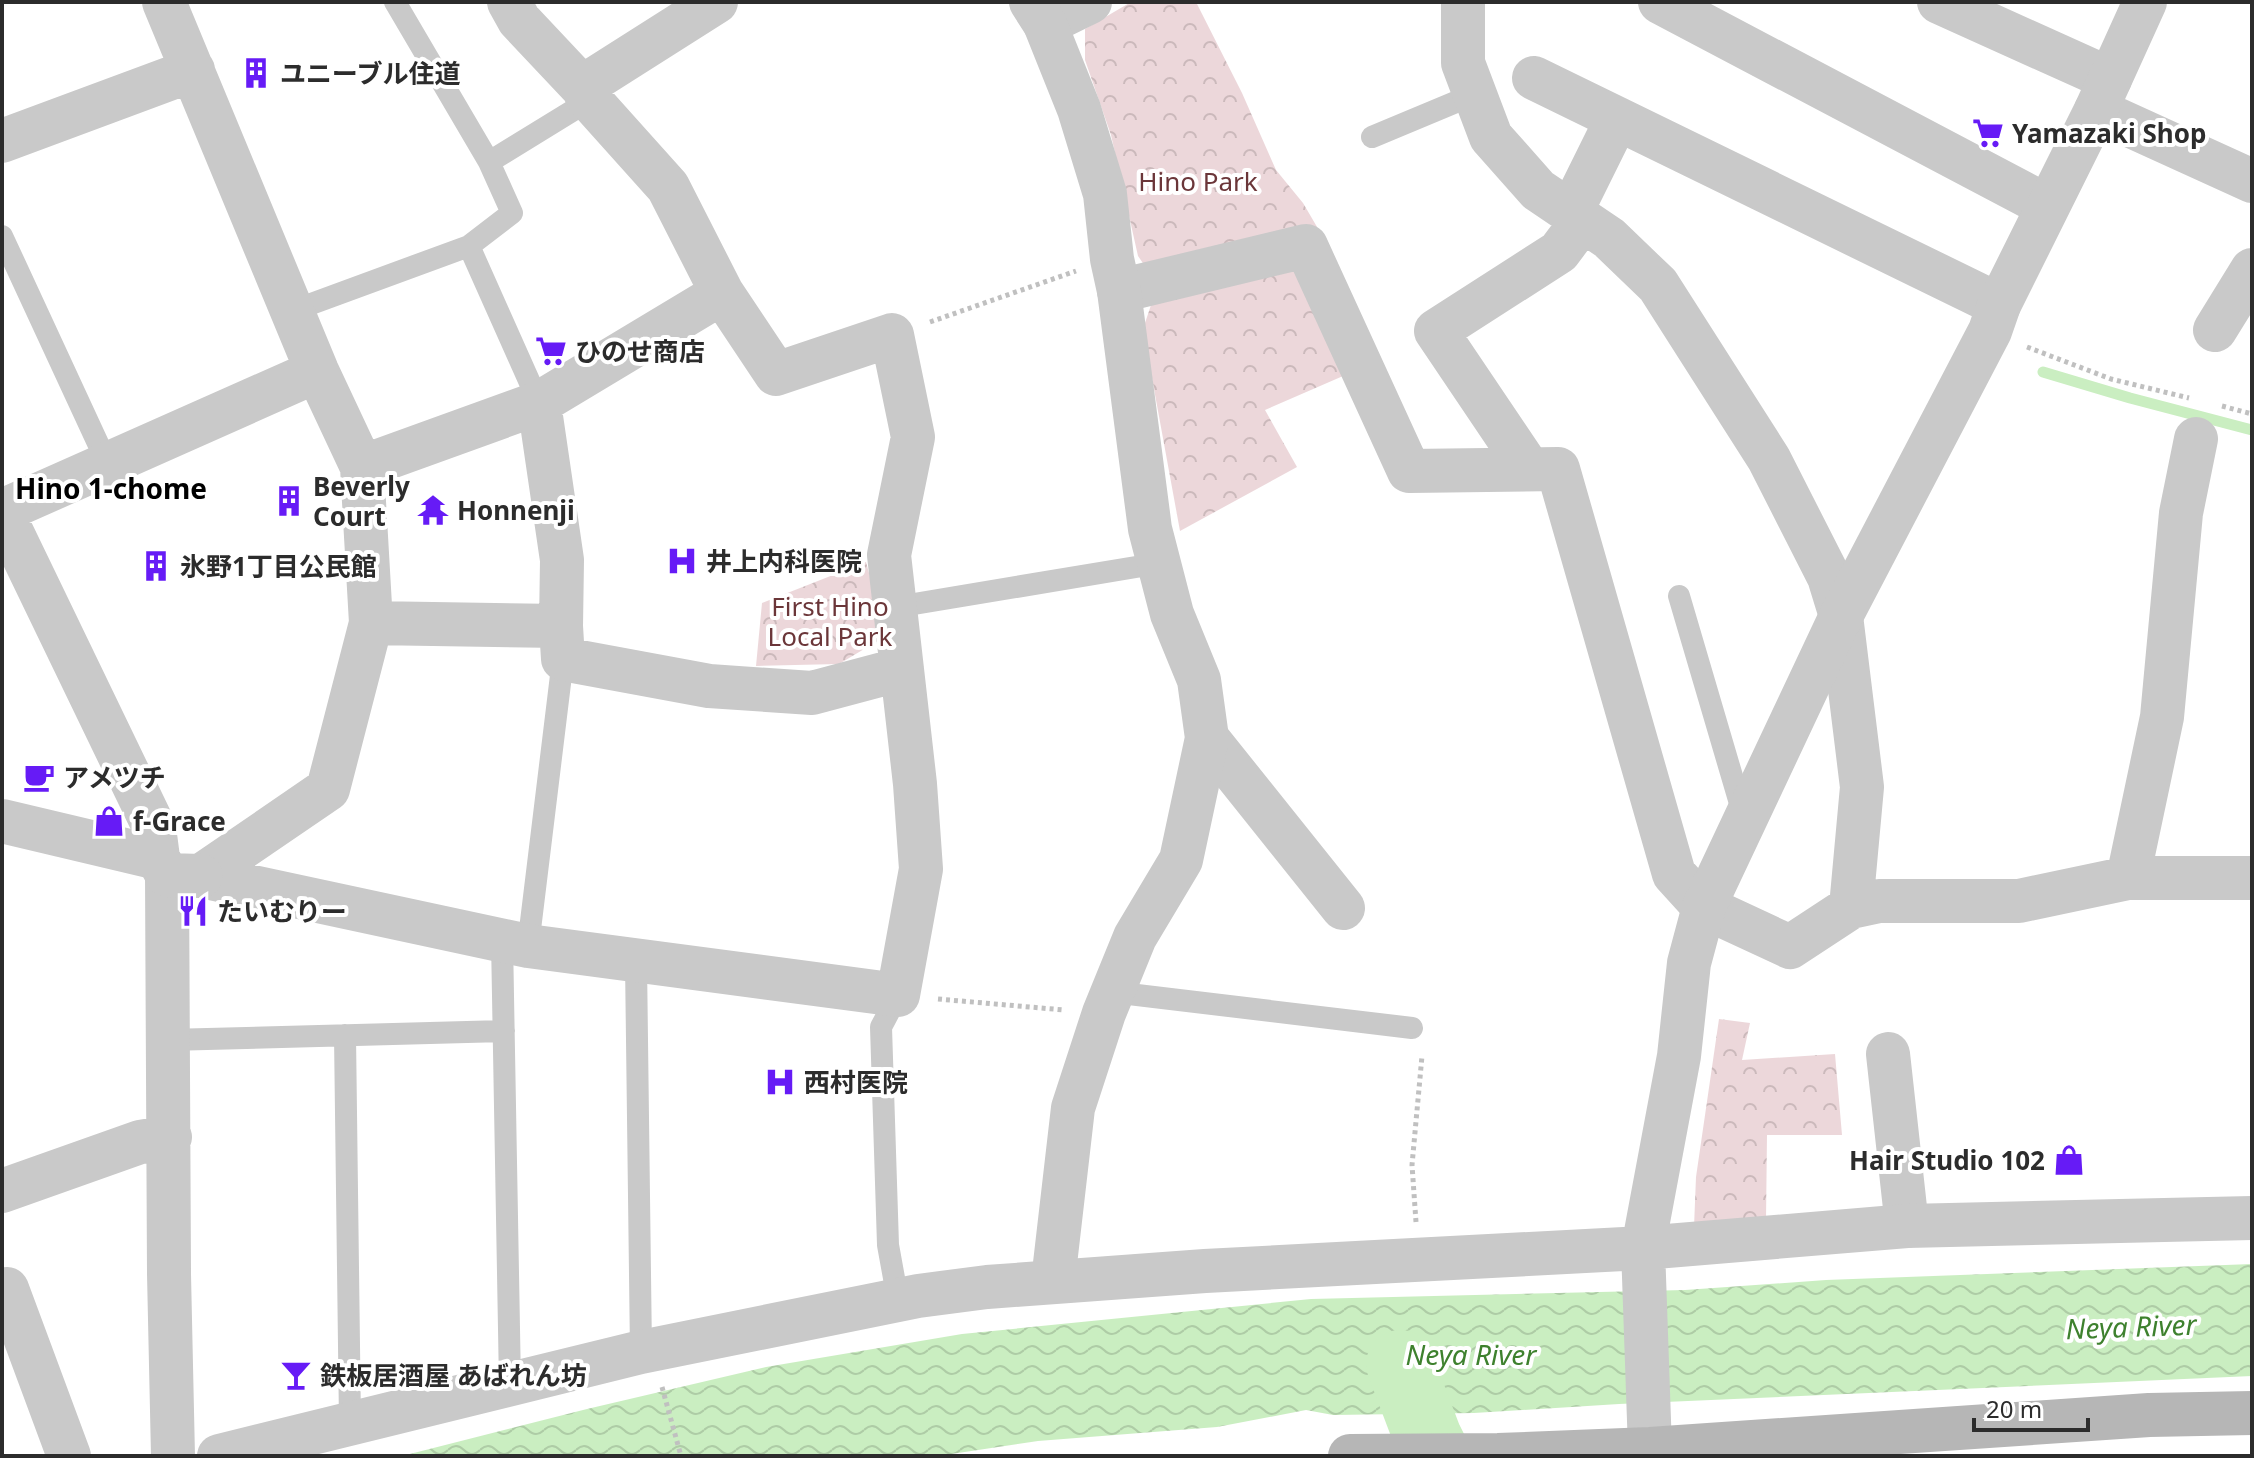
<svg xmlns="http://www.w3.org/2000/svg" width="2254" height="1458" font-family="'Noto Sans','Noto Sans JP',sans-serif">
<style>
.park{fill:url(#park-crowns)}
.water{fill:url(#water-waves)}
.lines{fill:none;stroke-linecap:round;stroke-linejoin:round}
.stream{stroke:#caeec1;stroke-width:11}
.river{stroke:#caeec1;stroke-width:68}
.path{stroke:#c0c0c0;stroke-width:5;stroke-dasharray:4 4;stroke-linecap:butt}
.service{stroke:#c9c9c9;stroke-width:22}
.minor{stroke:#c9c9c9;stroke-width:44}
.tertiary{stroke:#c9c9c9;stroke-width:44}
.secondary{stroke:#b6b6b6;stroke-width:44}
.labels{text-anchor:middle;dominant-baseline:central;stroke-width:8;stroke-linejoin:round;paint-order:stroke}
.poi-label{font-size:26px;font-weight:bold;fill:#2c2c2c;stroke:#fff;text-anchor:start}
.park-label{font-size:26px;fill:#6b3639;stroke:#fff}
.neighbourhood-label{font-size:28px;font-weight:bold;fill:#000;stroke:#fff}
.water-label{font-size:28px;font-style:italic;fill:#3e812e;stroke:#fff}
</style>
<defs>
<pattern id="park-crowns" width="20" height="18" patternUnits="userSpaceOnUse" patternTransform="scale(2)"><rect width="20" height="18" fill="#ecd7da"/><path d="M2 6a3 3 0 1 1 6 0M12 15a3 3 0 1 1 6 0" fill="none" stroke="#cbb9bb"/></pattern>
<pattern id="water-waves" width="16" height="10" patternUnits="userSpaceOnUse" patternTransform="scale(2)"><rect width="16" height="10" fill="#caeec1"/><path d="M0 5q4-4 8 0t8 0" fill="none" stroke="#aecca6"/></pattern>
</defs>
<rect width="100%" height="100%" fill="#fff"/>
<path class="park" d="M1131 2H1196L1242 93 1276 170 1303 203 1320 232 1147 269 1138 256 1111 135 1085 60V29Z
M1300 265 1350 373 1265 410 1297 467 1180 531 1143 329 1154 296Z
M866 562 886 636 839 664 756 666 762 603Z
M1719 1019 1750 1023 1742 1060 1835 1054 1842 1135H1767L1766 1220 1694 1227 1696 1177Z"/>
<path class="water" d="M2252 1264V1376L1619 1404 1474 1413 1333 1415 1306 1410 1217 1427 1038 1441 938 1456H402L587 1409 766 1367 962 1334 1311 1299 1685 1290 1826 1280Z"/>
<g class="lines">
<path class="stream" d="M2043 372 2130 398 2252 430"/>
<path class="river" d="M1400 1364 1428 1438 1437 1456"/>
<path class="path" d="M930 322 1076 271
M2027 347 2111 379 2189 398
M2222 406 2252 414
M938 999 1064 1010
M1416 1222 1412 1165 1422 1056
M662 1387 681 1456"/>
<path class="service" d="M395 2 489 162
M1372 137 1475 94
M2 236 108 465
M469 246 539 403
M292 311 469 246 512 213 489 162 590 100
M1679 596 1744 817
M896 607 1160 563
M502 940 510 1384
M528 946 563 659
M636 962 641 1352
M1112 992 1412 1028
M898 995 881 1027 888 1245 898 1300
M345 1035 350 1423
M168 1040 504 1031"/>
<path class="minor" d="M164 2 317 371 362 467 371 623 328 789 201 876
M1463 2V63L1491 137 1538 190 1609 238 1658 285 1769 459 1829 577 1841 616 1862 787 1851 907
M1660 2 2047 206
M1939 2 2110 79
M1045 24 1090 2
M1534 78 1999 305
M582 87 716 2
M2096 110 2252 181
M2 141 193 70
M1571 212 1617 119
M1119 291 1306 246 1409 471 1558 469 1674 874 1704 907 1790 947 1851 907 1879 901H2019L2128 878H2252
M2215 330 2252 270
M539 403 562 560 561 626 563 659 709 686 812 693 902 669
M362 467 539 403 722 293
M1529 469 1436 331 1559 252 1583 220
M2 511 317 371
M2 512 154 827 158 858 167 875 169 1274 173 1456
M371 623 561 626
M1207 738 1343 908
M201 876 528 946 898 995 921 869 915 784 889 555 913 437 892 335 776 374 722 293 668 187 590 100 582 87 519 20 509 2
M2128 878 2162 717 2181 513 2196 439
M1888 1054 1907 1226
M2 1191 140 1142 170 1137
M2 1291 7 1289 69 1456"/>
<path class="tertiary" d="M1031 2 1045 24 1079 109 1105 194 1112 259 1119 291 1150 529 1172 614 1199 680 1207 738 1181 860 1135 937 1104 1013 1073 1108 1053 1281
M2 821 158 858
M167 875 201 876
M1650 1449 1643 1248 1679 1056 1689 963 1704 907 1841 616 1990 331 1999 305 2096 110 2145 2
M219 1456 641 1352 918 1296 987 1287 1205 1271 1643 1248 1907 1226 2252 1218"/>
<path class="secondary" d="M1350 1456 1498 1455 1650 1449 2149 1415 2252 1413"/>
</g>
<defs>
<symbol id="building-bare" viewBox="-9 -9 18 18"><path d="M-4-6H4V6H1V3H-1V6H-4ZM-2.5-4.3h1.7v1.8h-1.7ZM.8-4.3h1.7v1.8H.8ZM-2.5-1h1.7V.8h-1.7ZM.8-1h1.7V.8H.8Z" fill="#661bf6" stroke="#fff" stroke-width="2.5" paint-order="stroke"/></symbol>
<symbol id="supermarket-bare" viewBox="-9 -9 18 18"><path d="M-6-5.5h2.5l.6 2H6L4.5 2H-2.5L-4.4-4H-6ZM-1.5 3.2a1.3 1.3 0 1 0 .1 0ZM3 3.2a1.3 1.3 0 1 0 .1 0Z" fill="#661bf6" stroke="#fff" stroke-width="2.5" paint-order="stroke"/></symbol>
<symbol id="temple-bare" viewBox="-9 -9 18 18"><path d="M0-6L5-2H3V0L6.5 2.5H4V6H1.5V3h-3V6H-4V2.5H-6.5L-3 0V-2H-5Z" fill="#661bf6" stroke="#fff" stroke-width="2.5" paint-order="stroke"/></symbol>
<symbol id="hospital-bare" viewBox="-9 -9 18 18"><path d="M-5-5h3v3.5h4V-5h3V5h-3V1.5h-4V5h-3Z" fill="#661bf6" stroke="#fff" stroke-width="2.5" paint-order="stroke"/></symbol>
<symbol id="cafe-bare" viewBox="-9 -9 18 18"><path d="M-5.5-4.5H6V0H3Q3 3.5 0 3.5H-2.5Q-5.5 3.5-5.5 0ZM3-3.2v2h1.7v-2ZM-6 4.5H4V6H-6Z" fill="#661bf6" stroke="#fff" stroke-width="2.5" paint-order="stroke"/></symbol>
<symbol id="shop-bare" viewBox="-9 -9 18 18"><path d="M-5-2.5h2.3a2.7 3.5 0 0 1 5.4 0H5L5.5 6h-11ZM-1.5-2.5h3a1.5 2.3 0 0 0-3 0Z" fill="#661bf6" stroke="#fff" stroke-width="2.5" paint-order="stroke"/></symbol>
<symbol id="restaurant-bare" viewBox="-9 -9 18 18"><path d="M-5-6h1v4h1v-4h1v4h1v-4h1v5L-1.5 .5V6h-2V.5L-5-1ZM5-6V6H3V1.5H1.5Q1.5-4 5-6Z" fill="#661bf6" stroke="#fff" stroke-width="2.5" paint-order="stroke"/></symbol>
<symbol id="bar-bare" viewBox="-9 -9 18 18"><path d="M-6-5H6L.8 .8V4.5H3.5V6h-7V4.5H-.8V.8Z" fill="#661bf6" stroke="#fff" stroke-width="2.5" paint-order="stroke"/></symbol>
</defs>
<g fill-rule="evenodd">
<use href="#building-bare" x="234" y="51" width="44" height="44"/>
<use href="#supermarket-bare" x="1966" y="111" width="44" height="44"/>
<use href="#supermarket-bare" x="529" y="329" width="44" height="44"/>
<use href="#building-bare" x="267" y="479" width="44" height="44"/>
<use href="#temple-bare" x="411" y="488" width="44" height="44"/>
<use href="#hospital-bare" x="660" y="539" width="44" height="44"/>
<use href="#building-bare" x="134" y="544" width="44" height="44"/>
<use href="#cafe-bare" x="17" y="755" width="44" height="44"/>
<use href="#shop-bare" x="87" y="799" width="44" height="44"/>
<use href="#restaurant-bare" x="171" y="889" width="44" height="44"/>
<use href="#hospital-bare" x="758" y="1060" width="44" height="44"/>
<use href="#shop-bare" x="2047" y="1138" width="44" height="44"/>
<use href="#bar-bare" x="274" y="1353" width="44" height="44"/>
</g>
<g class="labels">
<g class="poi-label">
<text x="280" y="73">ユニーブル住道</text>
<text x="2012" y="133">Yamazaki Shop</text>
<text x="575" y="351">ひのせ商店</text>
<text x="313" y="486">Beverly<tspan x="313" dy="30">Court</tspan></text>
<text x="457" y="510">Honnenji</text>
<text x="706" y="561">井上内科医院</text>
<text x="180" y="566">氷野1丁目公民館</text>
<text x="63" y="777">アメツチ</text>
<text x="133" y="821">f-Grace</text>
<text x="217" y="911">たいむりー</text>
<text x="804" y="1082">西村医院</text>
<text x="2045" y="1160" text-anchor="end">Hair Studio 102</text>
<text x="320" y="1375">鉄板居酒屋 あばれん坊</text>
</g>
<g class="park-label">
<text x="1198" y="181">Hino Park</text>
<text x="830" y="606">First Hino<tspan x="830" dy="30">Local Park</tspan></text>
</g>
<g class="neighbourhood-label">
<text x="111" y="488">Hino 1-chome</text>
</g>
<g class="water-label">
<text transform="translate(2131 1326) rotate(-2)">Neya River</text>
<text x="1471" y="1354">Neya River</text>
</g>
</g>
<rect width="2254" height="1458" fill="none" stroke="#2c2c2c" stroke-width="8"/>
<path d="M1974 1418v12h114v-12" fill="none" stroke="#2c2c2c" stroke-width="4"/>
<text x="1986" y="1418" font-size="24" fill="#2c2c2c" stroke="#ffffff" stroke-width="6" paint-order="stroke">20 m</text>
</svg>
